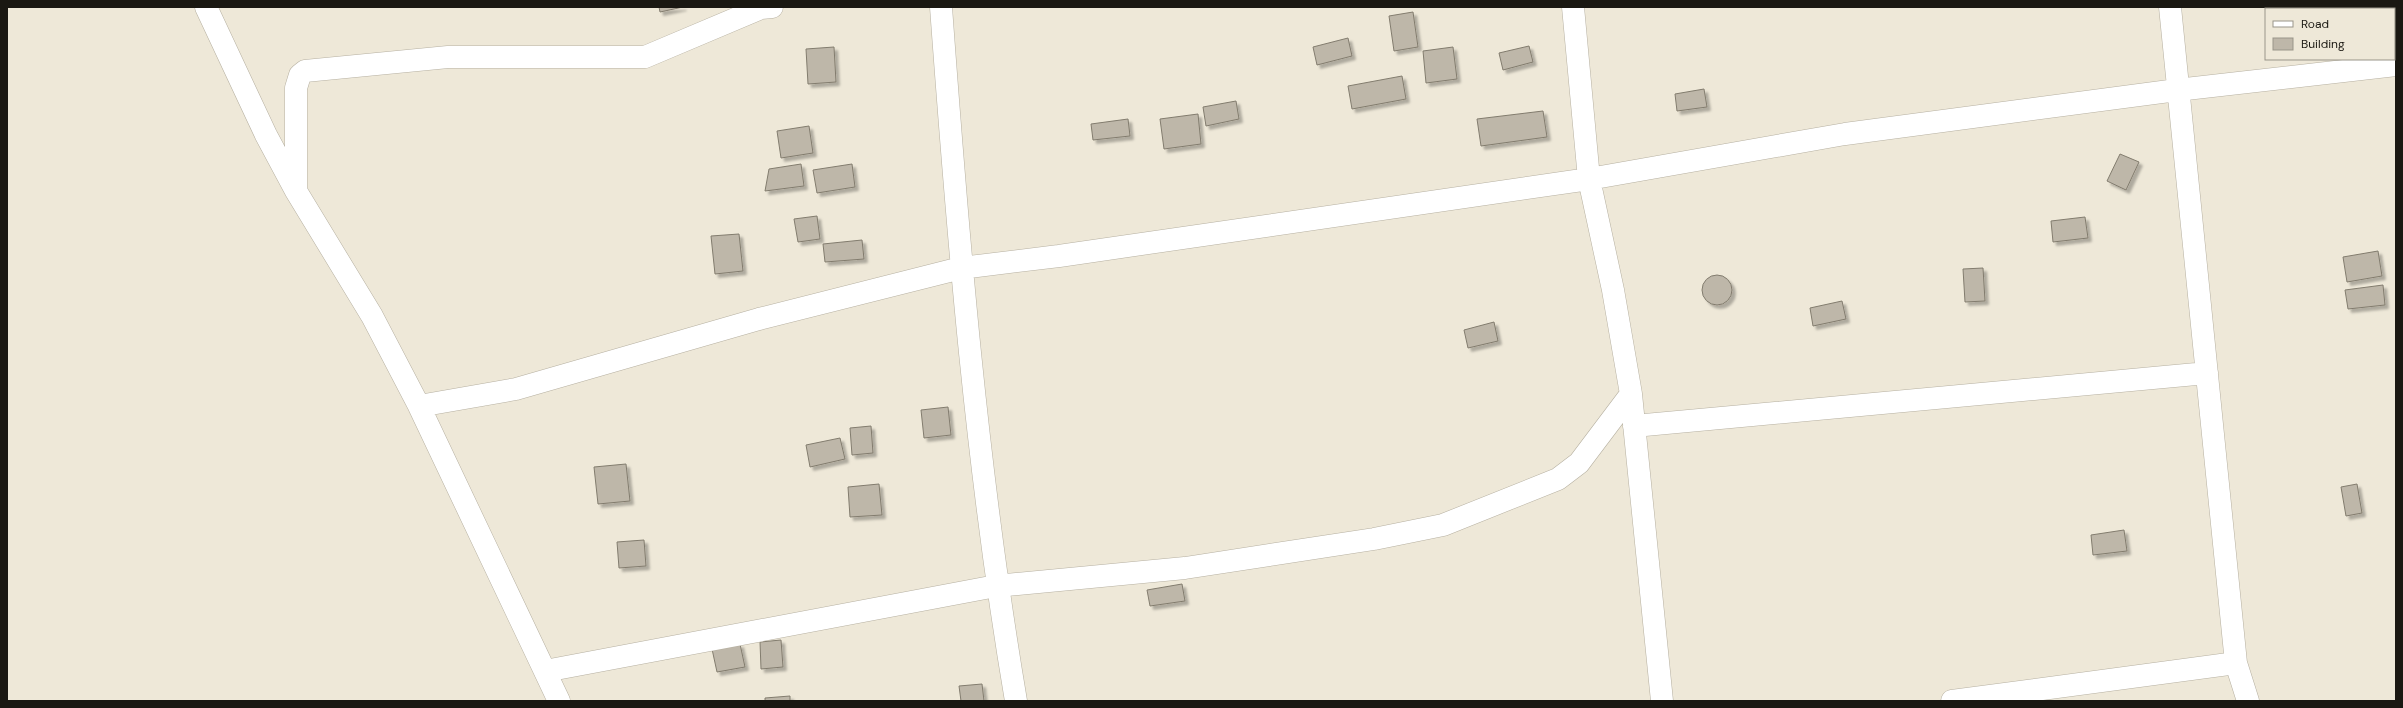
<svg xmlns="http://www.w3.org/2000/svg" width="2403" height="708" font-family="'DM Sans',sans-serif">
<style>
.building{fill:#beb7a9;stroke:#827c6e;filter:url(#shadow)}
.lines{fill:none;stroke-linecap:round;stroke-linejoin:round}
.minor-casing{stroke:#b6b0a1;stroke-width:23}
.minor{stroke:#fff;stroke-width:22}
</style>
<defs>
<filter id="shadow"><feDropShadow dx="3.5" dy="3.5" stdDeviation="1" flood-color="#0004"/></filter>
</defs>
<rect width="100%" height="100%" fill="#eee8d8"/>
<path class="building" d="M659 7H683L660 12Z
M1413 12 1418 47 1394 51 1389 16Z
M1348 38 1352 56 1317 65 1313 47Z
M1529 46 1533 62 1503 70 1499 53Z
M834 47 836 82 808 84 806 49Z
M1453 47 1457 79 1426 83 1423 51Z
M1402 76 1406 99 1352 109 1348 86Z
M1704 89 1707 107 1677 111 1675 94Z
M1236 101 1239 119 1206 126 1203 107Z
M1543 111 1547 137 1481 146 1477 119Z
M1198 114 1201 144 1164 149 1160 119Z
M1128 119 1130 136 1093 140 1091 124Z
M809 126 813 153 781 158 777 131Z
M2120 154 2139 162 2126 190 2107 181Z
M801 164 804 186 765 191 769 169Z
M852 164 855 187 817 193 813 170Z
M817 216 820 239 798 242 794 219Z
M2085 217 2088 238 2053 242 2051 221Z
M739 234 743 271 715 274 711 236Z
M862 240 864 259 825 262 823 244Z
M2378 251 2382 276 2347 282 2343 257Z
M1983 268 1985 301 1965 302 1963 269Z
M1702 290a15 15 0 1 1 30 0a15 15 0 1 1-30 0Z
M2383 285 2385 305 2348 309 2345 290Z
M1842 301 1846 319 1813 326 1810 308Z
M1494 322 1498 341 1468 348 1464 330Z
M948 407 951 435 924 438 921 410Z
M871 426 873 453 852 455 850 428Z
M840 438 845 459 810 467 806 445Z
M626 464 630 501 598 504 594 467Z
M879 484 882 515 850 517 848 487Z
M2357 484 2362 513 2346 516 2341 487Z
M2124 530 2127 551 2093 555 2091 535Z
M644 540 646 566 619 568 617 542Z
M1182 584 1185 601 1150 606 1147 590Z
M781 640 783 667 761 669 760 642Z
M740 644 745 667 717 672 712 649Z
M982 684 984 701H961L959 686Z
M790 696V701H765V698Z"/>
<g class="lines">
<defs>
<path id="minor" d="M206 7 266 135 296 191 372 316 419 406 559 701
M941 7C958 239 977 472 1016 701
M1573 7 1589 179 1613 290 1631 394 1662 701
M2170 7 2236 663 2248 701
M296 188V88L300 75 305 71 448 57H645L761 8 772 7
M419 406 516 389 759 319 961 268 1059 256 1589 179 1845 134 2177 90 2396 65
M1634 426 2207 373
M545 671 996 586 1185 568 1374 539 1443 525 1558 479 1579 463 1631 394
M1952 701 2236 663"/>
</defs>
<use href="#minor" class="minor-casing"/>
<use href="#minor" class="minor"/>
</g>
<rect width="2403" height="708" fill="none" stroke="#1a1812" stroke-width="16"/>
<rect x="2265" y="8" width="130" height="52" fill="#eee8d8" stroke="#999589"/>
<rect x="2273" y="21" width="20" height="6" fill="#ffffff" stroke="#999589"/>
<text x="2301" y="28" font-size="12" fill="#1a1812">Road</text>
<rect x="2273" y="38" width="20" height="12" fill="#beb7a9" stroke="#999589"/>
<text x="2301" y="48" font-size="12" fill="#1a1812">Building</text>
</svg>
